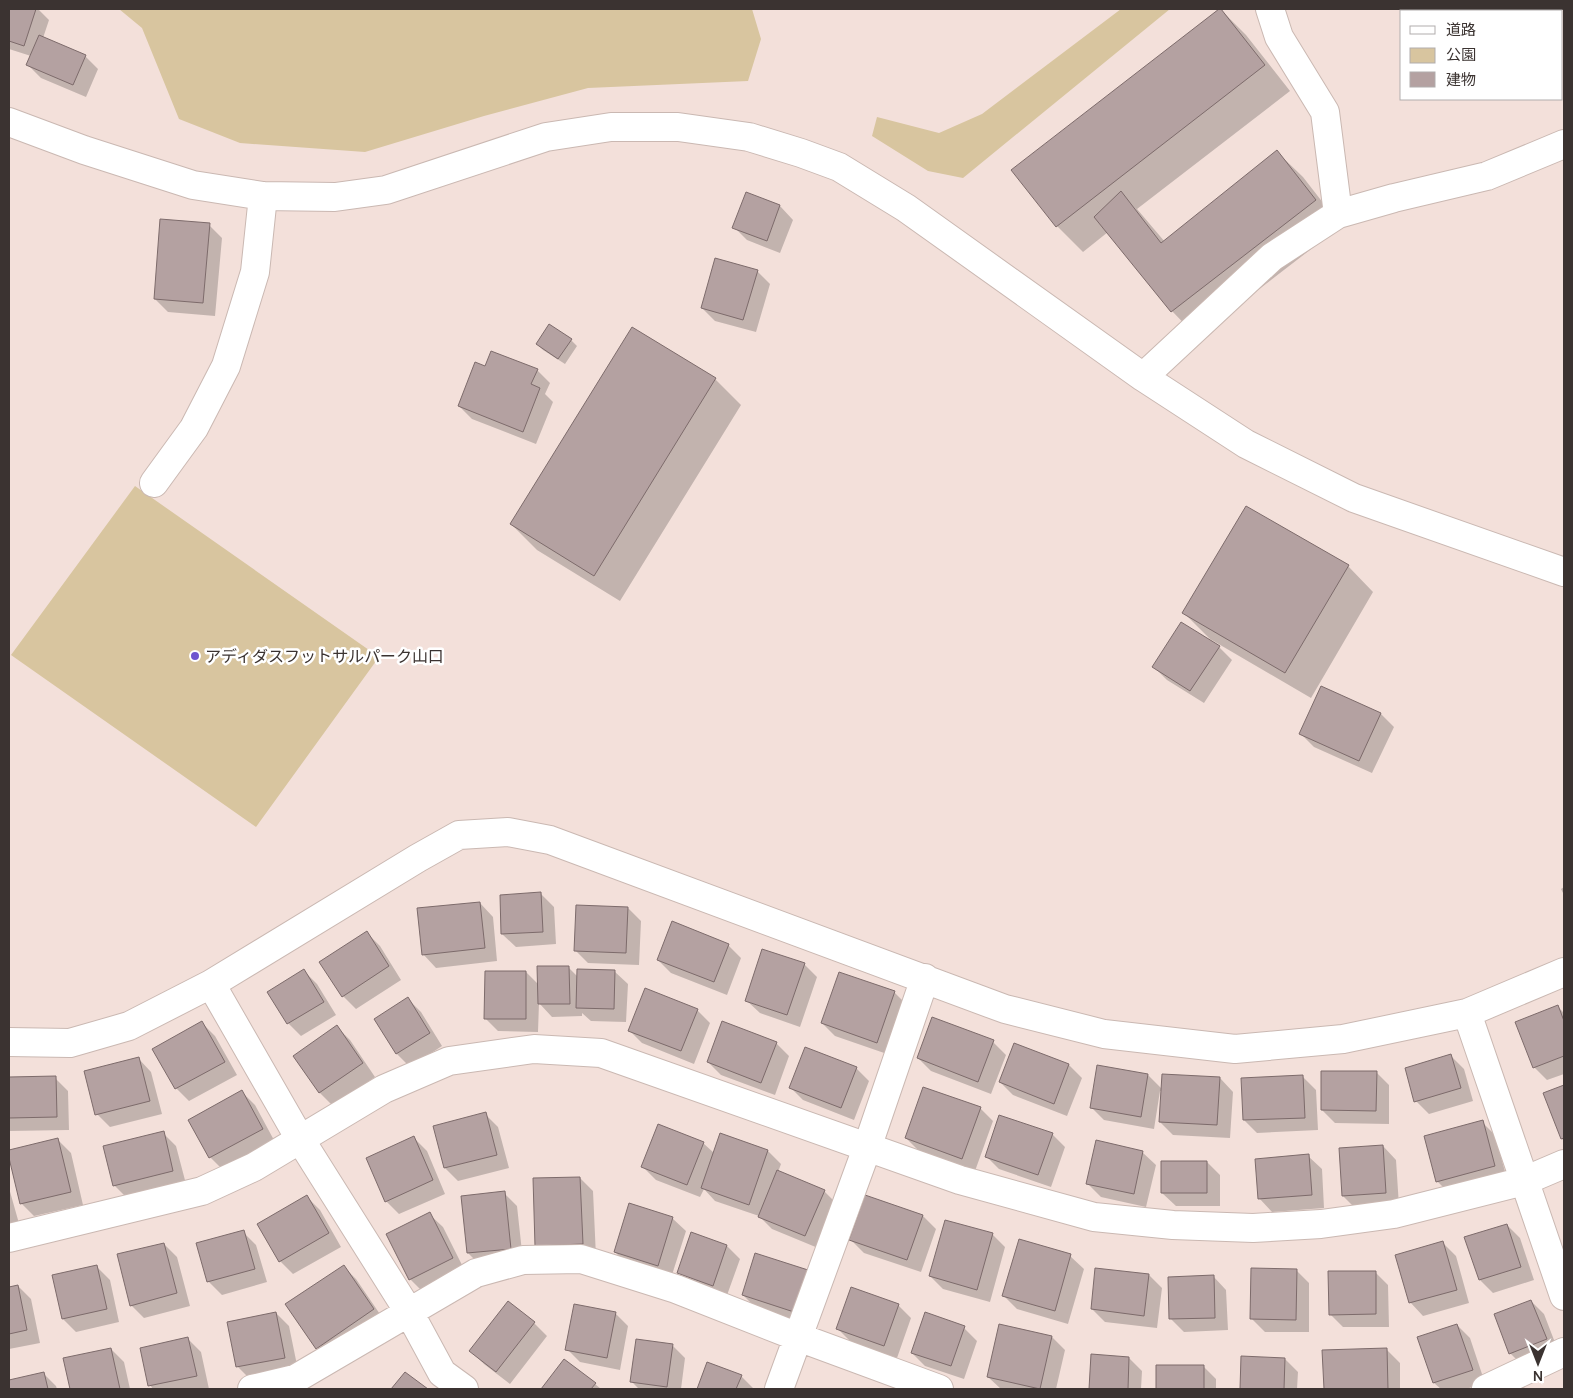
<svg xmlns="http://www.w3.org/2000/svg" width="1573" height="1398" font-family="Manrope,'Noto Sans JP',sans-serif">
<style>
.green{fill:#d8c59f}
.shadow{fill:#0003}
.building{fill:#b4a1a1;stroke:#7d6b6b}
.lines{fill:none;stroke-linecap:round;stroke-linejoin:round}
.minor-casing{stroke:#cab8b2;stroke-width:30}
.minor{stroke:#fff;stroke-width:28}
.poi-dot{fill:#6e55cf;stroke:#fff;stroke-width:2}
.labels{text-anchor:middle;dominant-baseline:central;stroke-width:5;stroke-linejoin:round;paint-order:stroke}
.poi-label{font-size:16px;fill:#3b3331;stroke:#fff;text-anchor:start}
</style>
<rect width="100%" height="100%" fill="#f3e0da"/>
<path class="green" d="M119 9H752L761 39 748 81 588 88 484 116 365 152 240 143 179 119 142 28Z
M1121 9H1170L963 178 928 171 872 136 877 117 939 133 982 114Z
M135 486 379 657 256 827 11 655Z"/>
<path class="shadow" d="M9 9H38L49 20 43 38 85 56 98 69 86 97 41 78 28 65 31 56 9 49Z
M1220 9 1246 35 1290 91 1137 209 1165 242 1277 152 1303 177 1341 226 1197 337 1172 311 1108 232 1083 252 1057 226 1013 170Z
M747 194 780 206 793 220 780 253 747 240 734 227Z
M209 225 222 238 215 316 168 312 155 299Z
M757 271 770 284 756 332 715 321 702 308Z
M633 329 715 379 741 405 620 601 537 550 511 524Z
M571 340 577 346 565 364 543 350 537 344Z
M486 368 537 370 550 383 545 394 553 402 536 444 472 419 459 406Z
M1348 566 1373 592 1311 698 1210 639 1184 613Z
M1219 647 1232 660 1204 703 1167 680 1154 667Z
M1322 687 1381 714 1394 727 1372 773 1314 747 1301 734Z
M1564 887V895L1561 889Z
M541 894 554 907 556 944 516 947 502 934Z
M480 903 493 917 497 961 436 968 423 954Z
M628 908 641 921 639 965 588 963 575 950Z
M367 933 380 946 401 980 356 1009 343 996Z
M728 945 741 958 727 995 671 973 658 960Z
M804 964 817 977 800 1027 760 1013 746 1000Z
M568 967 578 977 614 971 628 984 626 1022 591 1021 582 1013V1016L552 1017 539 1003 538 1032 498 1031 485 1018 526 972 539 985Z
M304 971 317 984 336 1015 301 1036 288 1023Z
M894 992 907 1005 890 1055 835 1036 822 1023Z
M408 999 421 1012 442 1046 410 1067 397 1054 375 1020Z
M1558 1007 1564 1013V1074L1547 1080 1534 1067Z
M697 1010 710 1023 694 1064 642 1043 629 1030Z
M202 1023 215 1036 237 1075 189 1101 176 1088 154 1049Z
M337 1027 350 1040 375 1077 333 1106 320 1093 294 1056Z
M993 1042 1006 1055 991 1094 931 1071 918 1058Z
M776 1043 789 1056 775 1095 721 1075 708 1062Z
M1015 1045 1069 1065 1082 1078 1067 1116 1013 1095 1000 1082Z
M1451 1056 1464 1069 1473 1101 1429 1114 1416 1101Z
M138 1058 151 1072 162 1114 110 1127 97 1114Z
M856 1068 869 1081 854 1120 803 1100 790 1087Z
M1376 1072 1389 1085V1124L1335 1123 1322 1110Z
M1148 1075 1162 1089 1220 1078 1233 1092 1230 1138 1173 1135 1160 1122 1162 1091H1160L1154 1129 1104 1120 1091 1107Z
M1302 1076 1316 1090 1318 1130 1257 1133 1244 1120Z
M9 1078H55L68 1091 69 1130 9 1131Z
M1564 1086V1141L1562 1139 1544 1094Z
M242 1092 255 1105 275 1142 223 1170 210 1157Z
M980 1108 993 1121 975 1171 919 1151 906 1138Z
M485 1114 498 1127 509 1168 458 1181 445 1168Z
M1482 1122 1495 1135 1507 1179 1450 1194 1437 1181Z
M163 1133 176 1146 186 1184 127 1198 114 1185Z
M1052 1134 1065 1147 1051 1187 999 1169 986 1156Z
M414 1138 427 1151 445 1194 399 1214 386 1201Z
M58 1140 71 1153 83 1205 34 1216 21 1203 9 1152Z
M703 1143 714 1153 768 1151 781 1164 778 1172 824 1191 837 1204 818 1248 772 1229 759 1216 715 1201 704 1189 700 1197 656 1180 643 1167Z
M1383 1146 1396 1160 1399 1206 1356 1209 1343 1196Z
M1142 1152 1156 1165 1146 1207 1101 1197 1088 1184Z
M1308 1156 1322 1169 1324 1208 1272 1212 1259 1198Z
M1207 1162 1220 1175V1206H1176L1162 1193Z
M580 1178 593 1191 596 1257 549 1258 536 1245Z
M9 1188 20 1227 9 1230Z
M504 1193 517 1206 523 1261 481 1266 468 1253Z
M866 1196 923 1216 936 1229 921 1272 864 1253 851 1240Z
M307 1197 320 1210 341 1247 293 1274 280 1261Z
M429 1214 443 1227 465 1271 423 1292 410 1279Z
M672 1218 686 1231 671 1278 628 1265 615 1252Z
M1507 1225 1520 1238 1534 1280 1493 1293 1480 1280Z
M243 1232 256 1245 267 1282 222 1295 209 1282 198 1244Z
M992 1234 1005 1247 990 1302 943 1289 930 1276Z
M1443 1243 1456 1256 1469 1303 1423 1316 1410 1302Z
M164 1244 177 1257 190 1306 144 1318 131 1305Z
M727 1246 740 1259 726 1298 691 1285 678 1272Z
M756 1255 807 1324 756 1308 743 1295Z
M1070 1256 1084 1269 1068 1324 1017 1309 1004 1296Z
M343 1266 356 1279 386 1323 330 1361 317 1348Z
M97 1267 110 1280 119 1322 76 1332 63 1319Z
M1296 1270 1309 1283V1332H1265L1252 1319Z
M1375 1272 1388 1285 1389 1327H1343L1330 1314Z
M1149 1275 1162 1288 1157 1328 1105 1322 1092 1309Z
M1213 1276 1226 1290 1228 1330 1184 1332 1171 1319Z
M18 1286 31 1299 40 1343 9 1349V1288Z
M1531 1301 1544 1314 1559 1353 1523 1366 1510 1353Z
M898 1305 911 1318 897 1358 851 1342 838 1329Z
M276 1313 289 1326 298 1370 250 1379 237 1366Z
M615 1313 628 1326 620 1370 580 1362 567 1349Z
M534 1323 547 1336 510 1384 484 1364 471 1351Z
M1457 1325 1470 1338 1485 1383 1466 1389H1441L1434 1383 1419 1338Z
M964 1328 977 1341 964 1379 925 1366 912 1353Z
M1052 1337 1065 1350 1056 1389H1001L988 1377Z
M188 1339 201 1352 209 1389H153L150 1385Z
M672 1345 685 1358 681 1389H639L632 1382Z
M111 1349 124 1362 130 1389H71L65 1359Z
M1386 1349 1400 1363V1389H1325L1324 1352Z
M1092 1356 1129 1358 1142 1371 1141 1389H1090Z
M1243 1357 1285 1359 1298 1372 1297 1389H1241Z
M564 1361 595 1384 601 1389H543Z
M708 1364 741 1376 754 1389H698Z
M1158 1366H1203L1216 1379V1389H1158Z
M43 1373 56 1386 57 1389H9V1381Z"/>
<path class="building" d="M9 9H36L24 46 9 41Z
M1219 9H1221L1265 65 1056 227 1011 170Z
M39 35 86 55 73 85 26 65Z
M1277 150 1316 200 1171 312 1094 217 1121 191 1161 243Z
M746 192 780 205 767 241 732 228Z
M160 219 210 223 203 303 154 299Z
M715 258 758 270 743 320 701 308Z
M549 324 572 339 558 359 536 344Z
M632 327 716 378 594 576 510 524Z
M491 351 538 369 531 384 540 388 523 432 458 406 475 362 485 366Z
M1246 506 1349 565 1285 673 1182 613Z
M1181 622 1220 646 1190 691 1152 667Z
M1321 686 1381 713 1359 761 1299 734Z
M541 892 543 932 501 934 500 895Z
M480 902 485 948 422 955 417 908Z
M576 905 628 907 626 953 574 951Z
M672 921 729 944 714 982 657 960Z
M367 931 389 966 342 997 319 962Z
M762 949 805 963 787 1015 745 1001Z
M537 966H569L570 1004H538Z
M304 969 324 1002 287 1024 267 992Z
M577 969 615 970 614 1009 576 1008Z
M485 971H526V1019H484Z
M839 972 895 991 877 1043 821 1023Z
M645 988 698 1009 681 1051 628 1031Z
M408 997 430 1033 396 1054 374 1019Z
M1558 1005 1564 1021V1056L1533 1068 1515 1022Z
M932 1017 994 1040 978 1082 917 1058Z
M202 1021 225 1062 175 1089 152 1049Z
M722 1021 777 1042 761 1083 707 1062Z
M337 1025 363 1063 319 1093 293 1056Z
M1014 1043 1069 1064 1054 1104 999 1082Z
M805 1047 857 1067 841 1108 789 1088Z
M1451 1054 1461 1088 1414 1102 1405 1068Z
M139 1057 150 1101 95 1115 84 1071Z
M1097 1065 1148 1074 1141 1117 1090 1108Z
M1321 1071H1377L1376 1111 1321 1110Z
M1162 1074 1220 1077 1217 1125 1159 1122Z
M1303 1075 1305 1118 1243 1120 1241 1078Z
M56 1076 57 1117 9 1118V1077Z
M1564 1085V1138L1561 1139 1543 1093Z
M923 1087 981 1107 962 1159 905 1138Z
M242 1090 263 1129 209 1158 188 1120Z
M486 1112 497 1155 444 1168 433 1126Z
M999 1115 1053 1133 1038 1175 985 1157Z
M1483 1120 1495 1166 1436 1182 1424 1136Z
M658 1124 704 1142 687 1185 641 1167Z
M164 1131 173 1171 113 1186 103 1146Z
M720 1133 768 1150 749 1205 701 1188Z
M414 1136 433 1180 385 1202 366 1158Z
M58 1138 71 1192 20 1204 9 1158V1150Z
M1096 1140 1143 1151 1134 1194 1086 1184Z
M1383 1145 1386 1193 1342 1196 1339 1148Z
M1309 1154 1312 1195 1258 1199 1255 1159Z
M1161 1161H1207V1193H1161Z
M777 1170 825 1190 805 1236 758 1217Z
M580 1177 583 1244 535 1246 533 1178Z
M505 1191 511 1249 467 1253 461 1196Z
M307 1195 329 1233 279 1262 257 1224Z
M865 1195 923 1215 907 1260 849 1240Z
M629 1203 673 1217 658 1266 614 1252Z
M430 1212 453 1258 409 1280 386 1234Z
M945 1220 993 1233 977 1290 929 1276Z
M1507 1224 1521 1267 1479 1280 1464 1237Z
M244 1230 255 1269 207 1282 196 1243Z
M691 1232 727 1245 713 1286 677 1273Z
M1019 1239 1071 1254 1055 1311 1002 1296Z
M1443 1241 1457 1290 1409 1303 1395 1255Z
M164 1243 177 1293 130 1306 117 1254Z
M755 1253 808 1270 794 1312 742 1295Z
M97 1265 107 1309 62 1319 52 1275Z
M344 1265 374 1309 316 1349 285 1304Z
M1095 1268 1149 1274 1144 1316 1091 1309Z
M1251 1268 1297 1269 1296 1320 1250 1319Z
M1328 1271H1376V1314L1329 1315Z
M1214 1275 1215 1318 1169 1319 1168 1277Z
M18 1285 27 1330 9 1334V1287Z
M851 1287 899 1304 884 1346 836 1329Z
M1531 1300 1547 1339 1509 1354 1494 1314Z
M508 1301 535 1322 496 1372 469 1351Z
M574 1304 616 1312 607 1358 565 1350Z
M276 1312 285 1358 236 1367 227 1322Z
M925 1312 965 1326 951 1366 911 1353Z
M999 1324 1052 1336 1040 1389 987 1377Z
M1457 1324 1473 1370 1433 1383 1417 1337Z
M188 1337 197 1376 148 1386 140 1348Z
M636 1339 673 1344 667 1387 630 1382Z
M111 1348 120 1389H70L63 1358Z
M1387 1348 1388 1389H1324L1322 1350Z
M1091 1354 1129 1357 1128 1389H1089Z
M1241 1356 1285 1358 1284 1389H1240Z
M564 1359 596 1383 591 1389H541Z
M707 1362 742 1375 736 1389H697Z
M1156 1365H1204V1389H1156Z
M44 1372 48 1389H9V1380Z
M405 1372 428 1389H391Z"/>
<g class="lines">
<defs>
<path id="minor" d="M1270 9 1279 37 1325 112 1338 214
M9 122 84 150 193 185 263 196 335 197 386 190 546 137 611 127H678L749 137 801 153 839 167 906 208 1143 377 1246 444 1354 498 1564 572
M1143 377 1272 257 1338 214 1394 198 1487 176 1564 144
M154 483 194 428 226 366 255 272 263 196
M211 984 300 1139 409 1312 442 1373 464 1389
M1467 1013 1564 1296
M9 1042 70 1043 129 1026 211 984 418 858 459 835 508 832 550 840 1005 1009 1104 1034 1235 1049 1343 1039 1467 1013 1564 972
M9 1238 202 1191 254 1167 384 1089 449 1061 534 1049 601 1053 960 1180 1094 1217 1173 1225 1253 1228 1321 1224 1394 1214 1524 1181 1564 1164
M252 1389 295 1379 476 1273 523 1260 581 1259 676 1289 798 1337 939 1389
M779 1389 867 1148 925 978
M1486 1389 1564 1352"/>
</defs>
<use href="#minor" class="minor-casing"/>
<use href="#minor" class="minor"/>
</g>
<circle class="poi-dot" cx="195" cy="656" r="5"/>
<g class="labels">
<g class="poi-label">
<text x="205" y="656">アディダスフットサルパーク山口</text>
</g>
</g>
<rect width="1573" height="1398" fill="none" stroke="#3b3331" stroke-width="20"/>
<rect x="1400" y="10" width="162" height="90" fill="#ffffff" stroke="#b1adad"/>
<rect x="1410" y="26" width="25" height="8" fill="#ffffff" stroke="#b1adad"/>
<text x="1446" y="35" font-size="15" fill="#3b3331">道路</text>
<rect x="1410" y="48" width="25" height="15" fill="#d8c59f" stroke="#b1adad"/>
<text x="1446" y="60" font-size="15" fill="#3b3331">公園</text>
<rect x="1410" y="72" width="25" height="15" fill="#b4a1a1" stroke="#b1adad"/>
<text x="1446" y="85" font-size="15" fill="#3b3331">建物</text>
<g transform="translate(1538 1363) rotate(180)" stroke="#ffffff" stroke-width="4" paint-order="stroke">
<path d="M0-4L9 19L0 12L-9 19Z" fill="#3b3331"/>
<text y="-8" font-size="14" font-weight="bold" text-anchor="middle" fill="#3b3331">N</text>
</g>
</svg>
